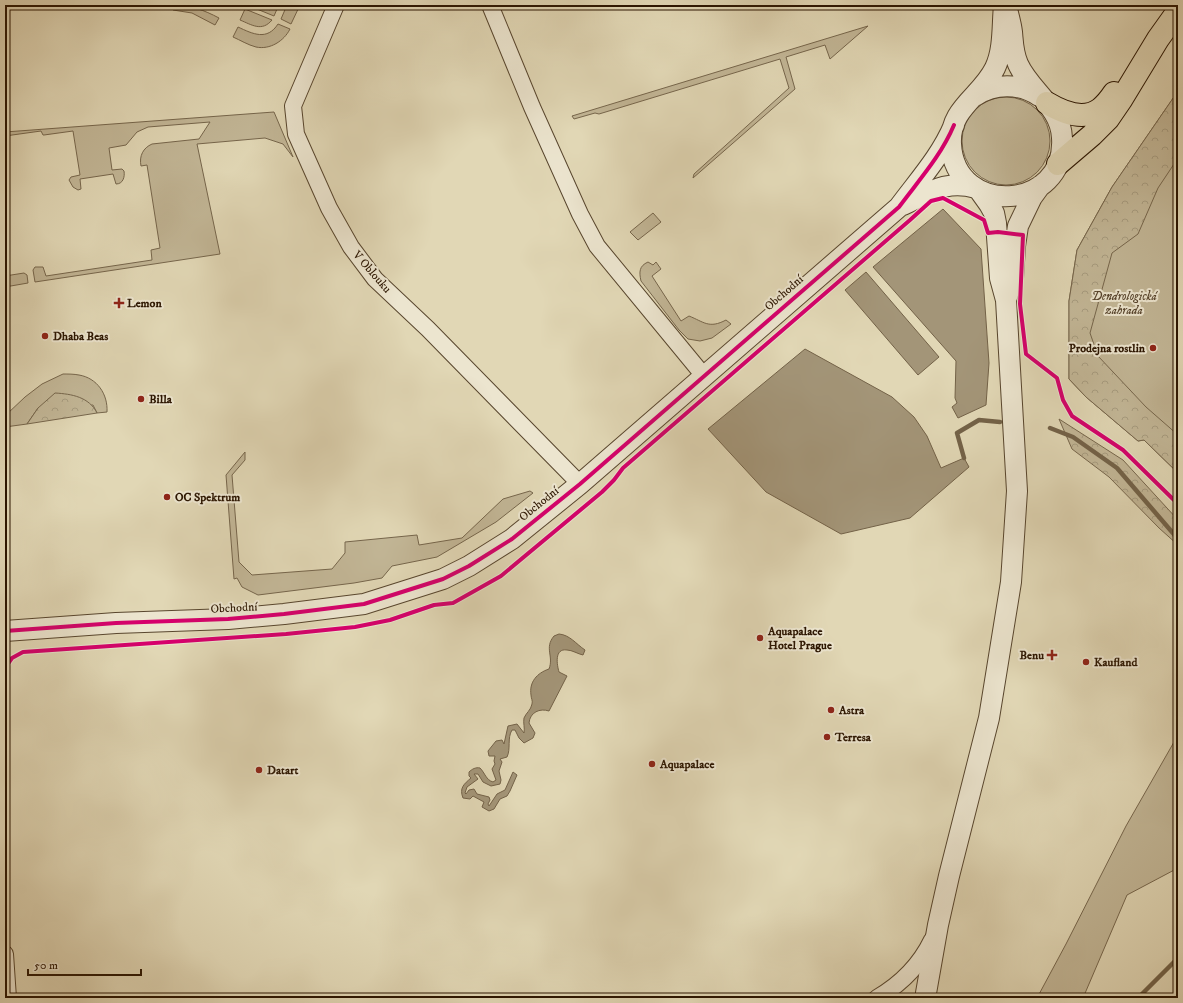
<svg xmlns="http://www.w3.org/2000/svg" width="1183" height="1003" font-family="'IM FELL DW Pica',serif">
<style>
.green{fill:#c2b696;stroke:#76664c}
.forest{fill:url(#forest-crowns);stroke:#76664c}
.water{fill:#a39578;stroke:#736248}
.lines{fill:none;stroke-linecap:round;stroke-linejoin:round}
.stream{stroke:#736248;stroke-width:4.5}
.minor-casing{stroke:#58462e;stroke-width:18}
.tertiary-casing{stroke:#58462e;stroke-width:22}
.trunk-casing{stroke:#2b1501;stroke-width:24}
.minor{stroke:#ece5cf;stroke-width:16}
.tertiary{stroke:#ece5cf;stroke-width:20}
.trunk{stroke:#e1d7b5;stroke-width:22}
.cycleway-casing{stroke:#ece5cf;stroke-width:6}
.cycleway{stroke:#d6006c;stroke-width:4}
.poi-dot{fill:#8f2418;stroke:#ece5cf;stroke-width:1.5}
.labels{text-anchor:middle;dominant-baseline:central;stroke-width:4;stroke-linejoin:round;paint-order:stroke}
.street-label{font-size:12px;fill:#2b1501;stroke:#ece5cf}
.park-label{font-size:12px;font-style:italic;fill:#58452e;stroke:#ece5cf}
.poi-label{font-size:12px;font-weight:bold;fill:#2b1501;stroke:#ece5cf;text-anchor:start}
</style>
<defs>
<pattern id="forest-crowns" width="20" height="18" patternUnits="userSpaceOnUse"><rect width="20" height="18" fill="#c2b696"/><path d="M2 6a3 3 0 1 1 6 0M12 15a3 3 0 1 1 6 0" fill="none" stroke="#a79c80"/></pattern>
</defs>
<rect width="100%" height="100%" fill="#e1d7b5"/>
<filter id="stains"><feTurbulence type="fractalNoise" baseFrequency=".005" numOctaves="4"/><feColorMatrix values="0 0 0 0 .2 0 0 0 0 .09 0 0 0 0 .02 0 0 0 .5 -.17"/></filter>
<radialGradient id="worn" r=".72"><stop offset=".6" stop-color="#630" stop-opacity="0"/><stop offset="1" stop-color="#630" stop-opacity=".3"/></radialGradient>
<path class="green" d="M173 5C190 5 204 10 219 18L215 25 192 13 173 10Z
M247 5H258L270 10 272 7 277 9 274 16Z
M287 5H300L291 24 281 19Z
M245 9 272 20C262 32 252 25 240 20Z
M278 24 290 29C284 41 270 50 256 47 248 45 240 40 233 37L238 27C253 34 267 41 278 24Z
M868 26 830 59 825 45 786 57 795 89 693 178 694 174 789 88 780 59 599 114 595 113 574 119 572 116Z
M1178 91V473L1144 440 1138 441 1086 397 1069 379V301L1077 250 1112 187Z
M962 141a44 44 0 1 1 88 0a44 44 0 1 1-88 0Z
M274 112 293 157 283 144 265 138 197 144 220 254 35 282 33 270 35 267H43L46 276 152 260 151 250 160 248 147 165 141 166C139 156 143 148 152 144L199 139 210 122 148 127 137 132 126 145 109 148 112 170 122 169 124 171C125 177 123 184 116 184L113 174 80 179 81 189 78 190 73 187 69 180 71 177 80 175 73 131 44 135H43L41 131 5 136V132Z
M653 213 661 222 638 240 630 232Z
M648 262 653 265 656 262 661 269 652 276 681 321 689 316C704 322 709 329 726 320L731 324 712 338 700 341 688 339 679 330 641 281C639 272 639 266 648 262Z
M24 273 27 275 28 283 5 287V276Z
M63 374C68 374 74 374 79 375 97 378 108 394 107 412L97 413 93 405 38 408 27 424 5 427 7 414 25 397 42 384Z
M245 452V460L232 475 239 562 252 575 332 569 345 553V542L417 535 419 545 462 538 503 499 530 491 533 493 496 522 437 557 392 566 382 578 354 583 258 595 242 587 237 578 234 579 226 475Z
M1178 735V868L1127 895 1083 998H1037L1066 944 1126 826Z"/>
<path class="forest" d="M1178 91V158L1158 188 1138 234 1112 253 1090 333 1098 356 1146 407 1178 435V473L1144 440 1138 441 1086 397 1069 379V301L1077 250 1112 187Z
M55 393C72 394 89 397 97 413L27 424 38 408Z
M1059 419 1123 460 1178 520V545L1159 528 1109 477 1072 449Z"/>
<path class="water" d="M943 209 981 249 989 363 986 405 958 418 952 407 957 403 955 398 956 361 873 267Z
M866 272 939 357 918 375 845 290Z
M805 349 892 397 914 417 927 436 941 468 964 458 969 467 910 518 841 534 766 492 708 429Z
M559 634C570 635 576 644 585 650L583 655C578 654 572 650 567 650 554 648 557 665 559 672L567 676 549 711C540 708 530 712 529 723L535 733 533 738 524 743 519 738 515 730H512C507 738 511 749 507 757L500 759 502 762 499 771 501 780 500 784 491 786 483 782 478 774H474L478 779 467 787 465 793 466 794 469 790 474 789 477 794 489 797 490 800 488 804 489 806 497 794 505 790 513 772 517 775 510 791 507 796 500 799 494 809 489 811 482 807 484 802 473 796 470 799 463 798C459 788 464 784 471 778L469 776V772C472 769 476 767 480 768 485 773 486 780 493 782L496 780 492 769 495 764 494 761 495 756H489L488 751 496 741 502 740 504 744 508 726 517 724 524 733C525 728 523 723 524 718 526 713 531 710 532 704 533 701 531 698 531 695 529 682 537 673 549 669 554 656 544 648 554 636Z"/>
<g class="lines">
<path class="stream" d="M1050 428 1073 437 1117 468 1178 539
M964 458 957 433 979 420 1000 422
M1138 998 1178 958"/>
<defs>
<path id="minor" d="M336 5 293 106 296 134 329 208 351 247 375 279 428 329 580 484
M490 5 532 107 580 214 597 246 704 376
M5 954 8 998
M877 998C901 984 920 965 932 940"/>
<path id="tertiary" d="M1004 5C1002 25 1004 49 995 68 981 97 949 108 951 144 955 218 1067 211 1062 138 1061 107 1030 91 1018 64 1013 53 1013 43 1012 32 1011 23 1008 14 1006 5
M975 96C994 83 1020 83 1039 96
M903 205C929 193 946 179 976 188
M1007 297 1013 278 1015 246 1018 226 1032 197 1040 186
M5 631 116 623 228 619 284 614 364 604 443 579 469 566 512 539 580 484 899 207C919 180 941 156 954 125
M926 993 938 925 949 876 989 718 1011 582 1017 491 1006 300 1000 278 996 223 994 213 989 204 979 190"/>
<path id="trunk" d="M1047 103C1062 112 1084 121 1100 109 1105 105 1110 99 1114 93
M1058 164 1092 135 1108 119 1121 100 1158 39 1178 11"/>
</defs>
<use href="#minor" class="minor-casing"/>
<use href="#tertiary" class="tertiary-casing"/>
<use href="#trunk" class="trunk-casing"/>
<use href="#minor" class="minor"/>
<use href="#tertiary" class="tertiary"/>
<use href="#trunk" class="trunk"/>
<defs>
<path id="cycleway" d="M5 631 116 623 228 619 284 614 364 604 443 579 469 566 512 539 580 484 899 207C919 180 941 156 954 125
M5 668 12 658 23 652 286 634 355 627 390 620 434 605 453 603 501 576 602 492 614 480 623 468 910 220 931 201 943 198 984 220 988 233 998 232 1023 235 1020 304 1026 354 1057 378 1063 400 1072 416 1123 450 1178 504"/>
</defs>
<use href="#cycleway" class="cycleway-casing"/>
<use href="#cycleway" class="cycleway"/>
</g>
<g class="poi-dot">
<path d="M117 297h4v4h4v4h-4v4h-4v-4h-4v-4h4z"/>
<circle cx="45" cy="336" r="4"/>
<circle cx="1153" cy="348" r="4"/>
<circle cx="141" cy="399" r="4"/>
<circle cx="167" cy="497" r="4"/>
<circle cx="760" cy="638" r="4"/>
<path d="M1050 649h4v4h4v4h-4v4h-4v-4h-4v-4h4z"/>
<circle cx="1086" cy="662" r="4"/>
<circle cx="831" cy="710" r="4"/>
<circle cx="827" cy="737" r="4"/>
<circle cx="652" cy="764" r="4"/>
<circle cx="259" cy="770" r="4"/>
</g>
<g class="labels">
<g class="street-label">
<text transform="translate(372 272) rotate(49)">V Oblouku</text>
<text transform="translate(784 293) rotate(-41)">Obchodní</text>
<text transform="translate(539 504) rotate(-39)">Obchodní</text>
<text transform="translate(234 608) rotate(-3)">Obchodní</text>
</g>
<g class="park-label">
<text x="1124" y="296">Dendrologická<tspan x="1124" dy="14">zahrada</tspan></text>
</g>
<g class="poi-label">
<text x="127" y="303">Lemon</text>
<text x="53" y="336">Dhaba Beas</text>
<text x="1145" y="348" text-anchor="end">Prodejna rostlin</text>
<text x="149" y="399">Billa</text>
<text x="175" y="497">OC Spektrum</text>
<text x="768" y="631">Aquapalace<tspan x="768" dy="14">Hotel Prague</tspan></text>
<text x="1044" y="655" text-anchor="end">Benu</text>
<text x="1094" y="662">Kaufland</text>
<text x="839" y="710">Astra</text>
<text x="835" y="737">Terresa</text>
<text x="660" y="764">Aquapalace</text>
<text x="267" y="770">Datart</text>
</g>
</g>
<rect width="1183" height="1003" fill="none" stroke="#e1d7b5" stroke-width="20"/>
<rect x="6" y="6" width="1171" height="991" fill="none" stroke="#2b1501" stroke-width="2"/>
<rect x="10" y="10" width="1163" height="983" fill="none" stroke="#2b1501"/>
<path d="M28 969v6h113v-6" fill="none" stroke="#2b1501" stroke-width="2"/>
<text x="34" y="969" font-size="12" fill="#2b1501" stroke="#ece5cf" stroke-width="3" paint-order="stroke">50 m</text>
<rect width="100%" height="100%" filter="url(#stains)"/>
<rect width="100%" height="100%" fill="url(#worn)"/>
</svg>
